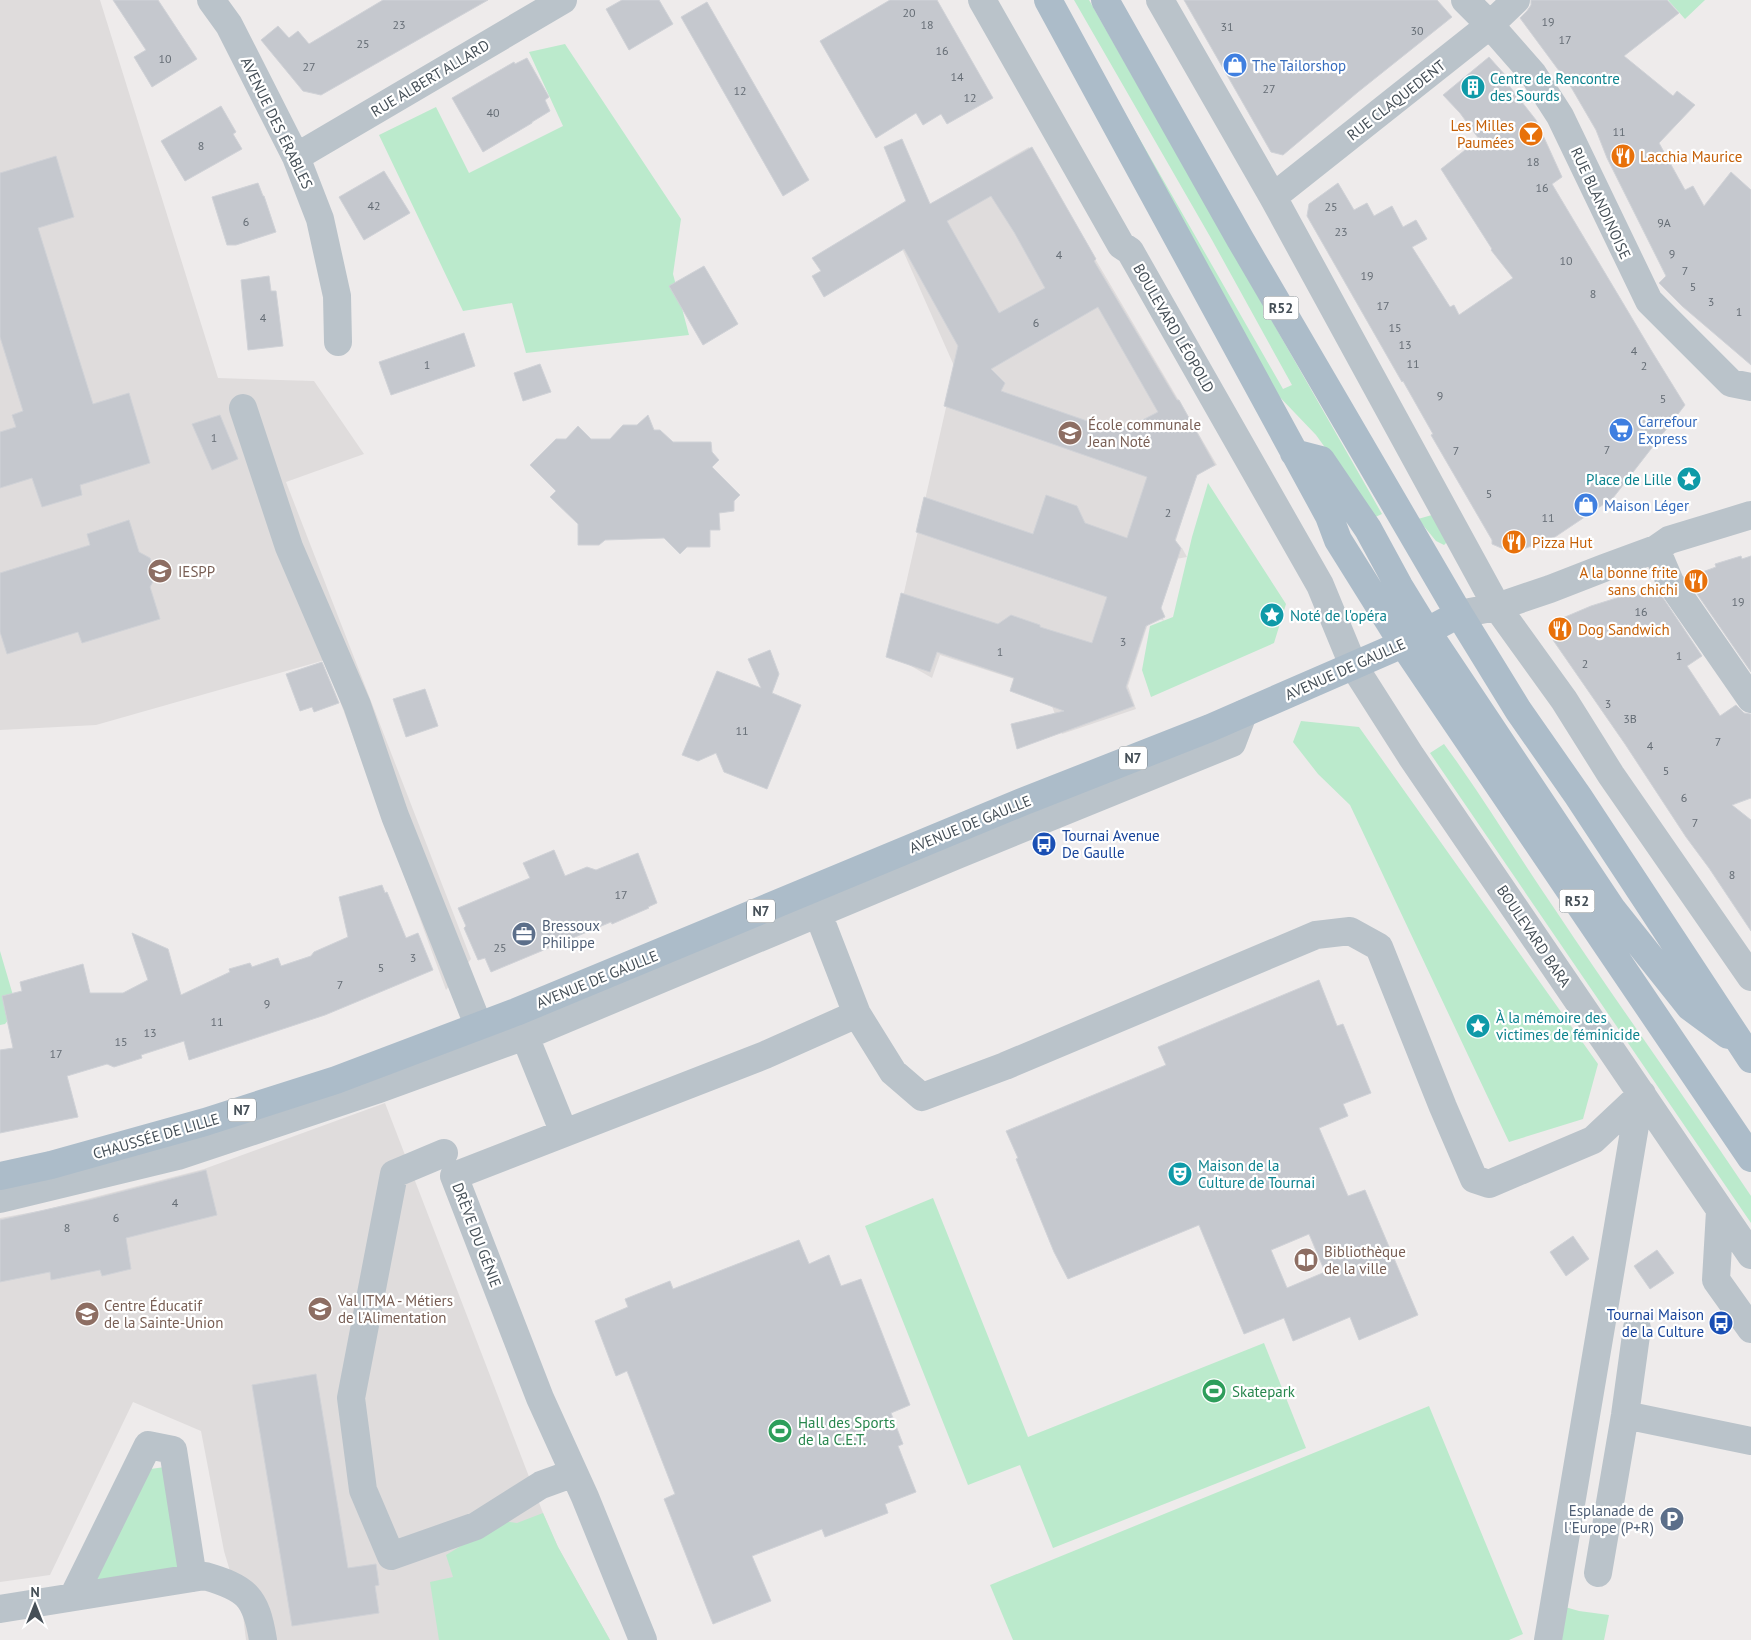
<svg xmlns="http://www.w3.org/2000/svg" width="1751" height="1640" font-family="'PT Sans',sans-serif">
<style>
.education{fill:#dfdcdc}
.green{fill:#bbeacc}
.building{fill:#c5c8ce;stroke:#d0d2d7;fill-rule:evenodd}
.lines{fill:none;stroke-linecap:round;stroke-linejoin:round}
.minor{stroke:#bac3ca;stroke-width:28}
.major{stroke:#acbcc9;stroke-width:28}
.labels{text-anchor:middle;dominant-baseline:central;stroke-width:4.5;stroke-linejoin:round;paint-order:stroke}
.number-label{font-size:12px;fill:#656d75}
.shield{fill:#fff;stroke:#7d8489;stroke-width:1}
.shield-label{font-size:14px;font-weight:bold;fill:#454f57}
.shop-label{font-size:15px;fill:#366cbe;stroke:#fff;text-anchor:start}
.street-label{font-size:15px;fill:#454f57;stroke:#fff}
.culture-label{font-size:15px;fill:#0d838f;stroke:#fff;text-anchor:start}
.food-label{font-size:15px;fill:#c56008;stroke:#fff;text-anchor:start}
.education-label{font-size:15px;fill:#785e54;stroke:#fff;text-anchor:start}
.transit-label{font-size:15px;fill:#164399;stroke:#fff;text-anchor:start}
.service-label{font-size:15px;fill:#4e5e75;stroke:#fff;text-anchor:start}
.leisure-label{font-size:15px;fill:#27864d;stroke:#fff;text-anchor:start}
</style>
<rect width="100%" height="100%" fill="#eeebeb"/>
<path class="education" d="M0 0H100L218 378 314 381 364 454 286 482 471 959 446 990 325 660 96 725 0 730Z
M1029 147 1217 465 1196 474 1174 547 1182 548 1187 557 1176 559 1159 610 1164 621 1151 614 1128 686 1136 709 1062 734 1043 681 1027 693 1010 690 1014 679 940 655 932 678 890 654 955 368 892 226Z
M385 1103 543 1513 558 1547 610 1640H246L243 1615 224 1551 201 1431 133 1402 50 1575 0 1582V1218L44 1210 204 1169Z"/>
<path class="green" d="M1060 0 1283 389 1292 385 1212 240 1074 0H1089L1382 514 1371 519 1329 453 1316 435 1273 390Z
M1668 0H1705L1685 19Z
M565 44 681 219 673 274 689 335 526 353 512 303 463 311 379 135 436 107 469 173 563 126 529 52Z
M1208 483 1286 604 1274 643 1151 697 1142 670 1150 626 1173 617 1192 537Z
M1432 515 1447 542 1444 545 1436 541 1418 519Z
M1301 721 1359 727 1598 1064 1583 1119 1509 1142 1350 805 1318 774 1293 742Z
M1444 744C1484 798 1518 856 1556 911 1620 1007 1687 1100 1751 1196V1223L1430 753Z
M0 951 17 1009 5 1024 0 1025Z
M933 1198 1028 1437 1264 1343 1306 1448 1053 1548 1020 1465 968 1485 865 1226Z
M1429 1406 1523 1634 1509 1640H1013L990 1585Z
M165 1467 179 1567 89 1582 143 1470Z
M543 1513 558 1547 610 1640H439L430 1582 453 1577 446 1555 502 1521 517 1523Z
M1565 1607 1579 1611 1609 1615 1604 1640H1560Z"/>
<path class="building" d="M113 0H158L197 59 152 87 134 57 146 50Z
M383 0H488L321 95 303 91 261 40 278 26 289 38 298 31 309 44Z
M622 0H659L673 24 629 50 606 9Z
M890 0H937L993 98 947 124 941 114 923 125 916 113 876 138 820 41Z
M1184 0H1437L1452 17 1358 92 1283 155 1271 152Z
M1531 0H1667L1679 13 1624 56 1673 96 1677 91 1695 105 1659 143 1685 190 1693 186 1704 206 1731 172 1751 190V365L1682 306 1659 283 1666 276 1607 158 1596 130 1571 87 1520 18 1527 11 1531 5Z
M707 2 809 180 783 196 681 17Z
M1489 57 1506 76 1503 78 1536 120 1562 177 1552 184 1651 350 1685 405 1613 498 1555 537 1513 553 1492 544V540L1431 435 1433 434 1403 381 1402 382 1307 216 1309 204 1338 183 1354 210 1367 203 1374 216 1392 206 1403 227 1416 220 1427 239 1412 247 1450 307 1454 305 1459 315 1513 278 1491 250 1492 249 1441 169 1479 139 1460 113 1443 95Z
M527 58 549 97 545 100 550 111 532 122V123L483 152 452 98 514 62 515 64Z
M221 106 236 132 233 134 242 149 185 181 161 141Z
M902 139 930 204 1032 147 1096 259 1094 261 1177 400H1179L1215 465 1197 475 1175 540 1181 548 1161 608 1165 617 1146 626 1126 687 1134 706 1017 749 1011 724 1064 711 1010 691 1014 678 937 652 930 672 886 657 901 593 998 624 1011 615 1040 625V627L1092 643 1107 597 916 532 924 497 1033 534 1046 495 1077 506 1085 523 1127 538 1147 477 944 406 958 346 904 249 824 297 812 276 821 271 812 258 906 201 884 147ZM991 196 1014 232 1045 288 999 313 947 221ZM1098 307 1158 412 1129 427 1115 424 1113 430 1001 391 1005 383 991 369Z
M56 156 74 217 38 228 93 404 129 393 150 463 80 485 82 495 42 507 32 478 0 488V432L16 427 12 415 23 411 0 337V173Z
M384 171 410 213 364 240 339 197Z
M258 183 263 196H264L276 232 236 245H227L212 197Z
M704 266 738 324 703 345 669 286Z
M269 276 271 291H276L283 346 248 350 241 280Z
M464 333 475 366 391 395 379 362Z
M540 364 551 392 523 401 514 373Z
M220 415 238 459 212 470 192 424Z
M648 415 654 430H660L673 442H711L712 452 719 460 712 467 740 495 734 501V511L719 513 720 530H710V547H687L680 554 664 538 605 540 599 545H578V524L550 497 556 491 530 465 556 439H566L578 426 591 439H610L623 425H637Z
M129 520 139 552 150 558 156 576 150 587 160 619 82 643 78 632 7 654 0 632V573L90 545 87 534Z
M1741 556 1742 559 1751 556V672L1686 578 1716 567 1715 564Z
M1655 586 1702 656 1687 666 1720 716 1736 705 1744 713 1751 714V798L1732 805 1751 820V931L1709 868 1686 837 1625 744 1553 640 1558 620 1591 606Z
M770 650 779 674 772 693 801 705 767 789 724 772 716 753 698 761 682 755 717 671 761 688 748 659Z
M322 662 339 703 314 712 312 707 300 711 286 674Z
M425 689 438 726 406 737 393 699Z
M554 850 565 876 587 867 596 870 638 853 657 903 648 907 649 908 612 924 611 922 491 972 485 958 478 960 464 928 466 926 458 908 530 878 523 863Z
M382 885 385 893 387 892 406 938 418 933 433 970 325 1015 189 1060 184 1041 141 1055 142 1058 114 1067 107 1064 67 1076 78 1117 0 1133V1050L13 1048 2 996 22 991 20 982 83 964 90 993H123L148 980 132 933 168 949 181 995 230 972 229 969 250 963 252 967 278 958 281 966 311 956 314 952 348 937 339 897Z
M1319 980 1337 1026 1343 1024 1371 1093 1343 1104 1348 1116 1319 1128 1348 1196 1365 1190 1418 1315 1359 1340 1350 1317 1293 1341 1284 1318 1244 1334 1199 1225 1068 1279 1054 1252 1016 1159 1018 1158 1006 1131 1166 1065 1158 1047ZM1309 1234 1325 1272 1287 1288 1271 1250Z
M206 1170 217 1215 126 1238 131 1269 102 1276 100 1270 51 1280 50 1272 0 1282V1220L89 1200Z
M1573 1236 1589 1259 1566 1276 1550 1252Z
M799 1240 809 1264 829 1255 841 1286 861 1279 910 1405 891 1413 903 1444 898 1446 916 1492 885 1504 888 1513 825 1537 822 1529 752 1556 771 1601 713 1624 664 1499 675 1494 627 1371 616 1376 595 1321 628 1307 625 1299 670 1281 673 1289Z
M1657 1250 1674 1273 1650 1289 1634 1266Z
M316 1374 348 1568 376 1564 379 1585 375 1586 379 1613 292 1626 252 1385Z"/>
<g class="lines">
<path class="minor" d="M211 0 229 25 296 157 320 219 337 296 338 342
M982 0 1121 245 1130 251 1320 585 1353 665 1411 756 1751 1255
M1160 0 1273 197 1497 607 1564 700 1611 775 1751 977
M1465 0 1490 25 1533 74 1560 116 1649 301 1731 383 1751 387
M296 157 563 0
M1273 197 1490 25 1516 0
M243 408 289 547 357 705 395 816 479 1027
M1656 549 1670 582 1751 699
M1459 614 1497 607 1550 589 1604 568 1656 549 1669 540 1751 515
M812 898 857 1014 893 1072 922 1097 1005 1066 1316 935 1350 931 1379 947 1443 1107 1474 1179 1489 1184 1593 1140 1642 1094
M518 1019 564 1133
M444 1153 394 1174 351 1398 363 1490 391 1556 476 1526 541 1485 574 1473
M0 1199 178 1156 376 1090 525 1036 957 855 1232 743 1243 714
M1720 1211 1716 1280 1751 1329
M1625 1415 1751 1441
M1598 1573 1625 1415 1637 1328
M73 1597 148 1445 173 1450 193 1578
M0 1609 205 1576C246 1588 256 1596 263 1640
M643 1640 585 1497 540 1398 454 1176 765 1055 857 1014
M1548 1640 1637 1114 1642 1094"/>
<path class="major" d="M1048 0 1329 516 1338 540 1403 644 1751 1158
M1105 0 1240 239 1459 614 1518 710 1578 796 1751 1059
M1294 453 1321 460 1368 529 1399 586 1426 630 1612 909 1690 1007 1728 1035
M0 1176 51 1165 205 1122 336 1080 516 1012 1022 802 1210 728 1403 644 1459 614"/>
</g>
<defs>
<symbol id="shop-disc" viewBox="-11 -11 22 22"><circle r="9.5" fill="#3f7fe0" stroke="#fff"/><path d="M-5-2.5h2.3a2.7 3.5 0 0 1 5.4 0H5L5.5 6h-11ZM-1.5-2.5h3a1.5 2.3 0 0 0-3 0Z" fill="#fff"/></symbol>
<symbol id="building-disc" viewBox="-11 -11 22 22"><circle r="9.5" fill="#0f9aa8" stroke="#fff"/><path d="M-4-6H4V6H1V3H-1V6H-4ZM-2.5-4.3h1.7v1.8h-1.7ZM.8-4.3h1.7v1.8H.8ZM-2.5-1h1.7V.8h-1.7ZM.8-1h1.7V.8H.8Z" fill="#fff"/></symbol>
<symbol id="bar-disc" viewBox="-11 -11 22 22"><circle r="9.5" fill="#e8710a" stroke="#fff"/><path d="M-6-5H6L.8 .8V4.5H3.5V6h-7V4.5H-.8V.8Z" fill="#fff"/></symbol>
<symbol id="restaurant-disc" viewBox="-11 -11 22 22"><circle r="9.5" fill="#e8710a" stroke="#fff"/><path d="M-5-6h1v4h1v-4h1v4h1v-4h1v5L-1.5 .5V6h-2V.5L-5-1ZM5-6V6H3V1.5H1.5Q1.5-4 5-6Z" fill="#fff"/></symbol>
<symbol id="supermarket-disc" viewBox="-11 -11 22 22"><circle r="9.5" fill="#3f7fe0" stroke="#fff"/><path d="M-6-5.5h2.5l.6 2H6L4.5 2H-2.5L-4.4-4H-6ZM-1.5 3.2a1.3 1.3 0 1 0 .1 0ZM3 3.2a1.3 1.3 0 1 0 .1 0Z" fill="#fff"/></symbol>
<symbol id="school-disc" viewBox="-11 -11 22 22"><circle r="9.5" fill="#8d6e63" stroke="#fff"/><path d="M0-5L7-2L0 1L-7-2ZM-4 1L0 2.5L4 1V4Q0 6-4 4Z" fill="#fff"/></symbol>
<symbol id="sight-disc" viewBox="-11 -11 22 22"><circle r="9.5" fill="#0f9aa8" stroke="#fff"/><path d="M0-6L1.8-2.2L6-1.7L2.9 1.2L3.7 5.4L0 3.3L-3.7 5.4L-2.9 1.2L-6-1.7L-1.8-2.2Z" fill="#fff"/></symbol>
<symbol id="bus-disc" viewBox="-11 -11 22 22"><circle r="9.5" fill="#1a4fb4" stroke="#fff"/><path d="M-5-6H5V4H4V6H2V4H-2V6H-4V4H-5ZM-3.5-4V0h7V-4ZM-3.5 1.2v1.5H-2V1.2ZM2 1.2v1.5H3.5V1.2Z" fill="#fff"/></symbol>
<symbol id="office-disc" viewBox="-11 -11 22 22"><circle r="9.5" fill="#5c6f8a" stroke="#fff"/><path d="M-6-3h4V-5.5h4V-3h4V5H-6ZM-1-4.5V-3h2v-1.5ZM-6 0V1H6V0Z" fill="#fff"/></symbol>
<symbol id="theatre-disc" viewBox="-11 -11 22 22"><circle r="9.5" fill="#0f9aa8" stroke="#fff"/><path d="M-5-5.5Q0-4 5-5.5V0Q5 5 0 6Q-5 5-5 0ZM-3.3-2.5H-1v1.5H-3.3ZM1-2.5H3.3v1.5H1ZM-2.8 1Q0 5.5 2.8 1Z" fill="#fff"/></symbol>
<symbol id="library-disc" viewBox="-11 -11 22 22"><circle r="9.5" fill="#8d6e63" stroke="#fff"/><path d="M-6-4Q-3-5.5-.7-3.5V5Q-3 3-6 4ZM6-4Q3-5.5 .7-3.5V5Q3 3 6 4Z" fill="#fff"/></symbol>
<symbol id="stadium-disc" viewBox="-11 -11 22 22"><circle r="9.5" fill="#2e9e5b" stroke="#fff"/><path d="M0-5a6.5 5 0 1 0 0 10a6.5 5 0 1 0 0-10ZM-3.5-1.8h7v3.6h-7Z" fill="#fff"/></symbol>
<symbol id="parking-disc" viewBox="-11 -11 22 22"><circle r="9.5" fill="#5c6f8a" stroke="#fff"/><path d="M-3.5-5.5H1a3.5 3.5 0 0 1 0 7H-1V5.5H-3.5ZM-1-3.4V-.6H.8a1.4 1.4 0 0 0 0-2.8Z" fill="#fff"/></symbol>
</defs>
<g fill-rule="evenodd">
<use href="#shop-disc" x="1221" y="51" width="28" height="28"/>
<use href="#building-disc" x="1459" y="73" width="28" height="28"/>
<use href="#bar-disc" x="1517" y="120" width="28" height="28"/>
<use href="#restaurant-disc" x="1609" y="142" width="28" height="28"/>
<use href="#supermarket-disc" x="1607" y="416" width="28" height="28"/>
<use href="#school-disc" x="1056" y="419" width="28" height="28"/>
<use href="#sight-disc" x="1675" y="465" width="28" height="28"/>
<use href="#shop-disc" x="1572" y="491" width="28" height="28"/>
<use href="#restaurant-disc" x="1500" y="528" width="28" height="28"/>
<use href="#school-disc" x="146" y="557" width="28" height="28"/>
<use href="#restaurant-disc" x="1682" y="567" width="28" height="28"/>
<use href="#sight-disc" x="1258" y="601" width="28" height="28"/>
<use href="#restaurant-disc" x="1546" y="615" width="28" height="28"/>
<use href="#bus-disc" x="1030" y="830" width="28" height="28"/>
<use href="#office-disc" x="510" y="920" width="28" height="28"/>
<use href="#sight-disc" x="1464" y="1012" width="28" height="28"/>
<use href="#theatre-disc" x="1166" y="1160" width="28" height="28"/>
<use href="#library-disc" x="1292" y="1246" width="28" height="28"/>
<use href="#school-disc" x="306" y="1295" width="28" height="28"/>
<use href="#school-disc" x="73" y="1300" width="28" height="28"/>
<use href="#bus-disc" x="1707" y="1309" width="28" height="28"/>
<use href="#stadium-disc" x="1200" y="1377" width="28" height="28"/>
<use href="#stadium-disc" x="766" y="1417" width="28" height="28"/>
<use href="#parking-disc" x="1658" y="1505" width="28" height="28"/>
</g>
<g class="labels">
<g class="number-label">
<text x="909" y="12">20</text>
<text x="1548" y="21">19</text>
<text x="399" y="24">23</text>
<text x="927" y="24">18</text>
<text x="1227" y="26">31</text>
<text x="1417" y="30">30</text>
<text x="1565" y="39">17</text>
<text x="363" y="43">25</text>
<text x="942" y="50">16</text>
<text x="165" y="58">10</text>
<text x="309" y="66">27</text>
<text x="957" y="76">14</text>
<text x="1269" y="88">27</text>
<text x="740" y="90">12</text>
<text x="970" y="97">12</text>
<text x="493" y="112">40</text>
<text x="1619" y="131">11</text>
<text x="201" y="145">8</text>
<text x="1533" y="161">18</text>
<text x="1542" y="187">16</text>
<text x="374" y="205">42</text>
<text x="1331" y="206">25</text>
<text x="246" y="221">6</text>
<text x="1664" y="222">9A</text>
<text x="1341" y="231">23</text>
<text x="1672" y="253">9</text>
<text x="1059" y="254">4</text>
<text x="1566" y="260">10</text>
<text x="1685" y="270">7</text>
<text x="1367" y="275">19</text>
<text x="1693" y="286">5</text>
<text x="1593" y="293">8</text>
<text x="1711" y="301">3</text>
<text x="1383" y="305">17</text>
<text x="1739" y="311">1</text>
<text x="263" y="317">4</text>
<text x="1036" y="322">6</text>
<text x="1395" y="327">15</text>
<text x="1405" y="344">13</text>
<text x="1634" y="350">4</text>
<text x="1413" y="363">11</text>
<text x="427" y="364">1</text>
<text x="1644" y="365">2</text>
<text x="1440" y="395">9</text>
<text x="1663" y="398">5</text>
<text x="214" y="437">1</text>
<text x="1607" y="449">7</text>
<text x="1456" y="450">7</text>
<text x="1489" y="493">5</text>
<text x="1168" y="512">2</text>
<text x="1548" y="517">11</text>
<text x="1738" y="601">19</text>
<text x="1641" y="611">16</text>
<text x="1123" y="641">3</text>
<text x="1000" y="651">1</text>
<text x="1679" y="655">1</text>
<text x="1585" y="663">2</text>
<text x="1608" y="703">3</text>
<text x="1630" y="718">3B</text>
<text x="742" y="730">11</text>
<text x="1718" y="741">7</text>
<text x="1650" y="745">4</text>
<text x="1666" y="770">5</text>
<text x="1684" y="797">6</text>
<text x="1695" y="822">7</text>
<text x="1732" y="874">8</text>
<text x="621" y="894">17</text>
<text x="500" y="947">25</text>
<text x="413" y="957">3</text>
<text x="381" y="967">5</text>
<text x="340" y="984">7</text>
<text x="267" y="1003">9</text>
<text x="217" y="1021">11</text>
<text x="150" y="1032">13</text>
<text x="121" y="1041">15</text>
<text x="56" y="1053">17</text>
<text x="175" y="1202">4</text>
<text x="116" y="1217">6</text>
<text x="67" y="1227">8</text>
</g>
<g class="shield">
<rect x="1263.5" y="296.5" width="35" height="23" rx="4"/>
<rect x="1119" y="746.5" width="28" height="23" rx="4"/>
<rect x="1559.5" y="889.5" width="35" height="23" rx="4"/>
<rect x="747" y="899.5" width="28" height="23" rx="4"/>
<rect x="228" y="1098.5" width="28" height="23" rx="4"/>
</g>
<g class="shield-label">
<text x="1281" y="308">R52</text>
<text x="1133" y="758">N7</text>
<text x="1577" y="901">R52</text>
<text x="761" y="911">N7</text>
<text x="242" y="1110">N7</text>
</g>
<g class="shop-label">
<text x="1252" y="65">The Tailorshop</text>
<text x="1638" y="421">Carrefour<tspan x="1638" dy="17">Express</tspan></text>
<text x="1604" y="505">Maison Léger</text>
</g>
<g class="street-label">
<text transform="translate(430 78) rotate(-31)">RUE ALBERT ALLARD</text>
<text transform="translate(1396 100) rotate(-38)">RUE CLAQUEDENT</text>
<text transform="translate(277 123) rotate(64)">AVENUE DES ÉRABLES</text>
<text transform="translate(1601 203) rotate(65)">RUE BLANDINOISE</text>
<text transform="translate(1174 328) rotate(60)">BOULEVARD LÉOPOLD</text>
<text transform="translate(1345 669) rotate(-24)">AVENUE DE GAULLE</text>
<text transform="translate(970 824) rotate(-22)">AVENUE DE GAULLE</text>
<text transform="translate(1534 936) rotate(56)">BOULEVARD BARA</text>
<text transform="translate(597 979) rotate(-22)">AVENUE DE GAULLE</text>
<text transform="translate(156 1136) rotate(-16)">CHAUSSÉE DE LILLE</text>
<text transform="translate(477 1235) rotate(69)">DRÈVE DU GÉNIE</text>
</g>
<g class="culture-label">
<text x="1490" y="78">Centre de Rencontre<tspan x="1490" dy="17">des Sourds</tspan></text>
<text x="1672" y="479" text-anchor="end">Place de Lille</text>
<text x="1290" y="615">Noté de l'opéra</text>
<text x="1496" y="1017">À la mémoire des<tspan x="1496" dy="17">victimes de féminicide</tspan></text>
<text x="1198" y="1165">Maison de la<tspan x="1198" dy="17">Culture de Tournai</tspan></text>
</g>
<g class="food-label">
<text x="1514" y="125" text-anchor="end">Les Milles<tspan x="1514" dy="17">Paumées</tspan></text>
<text x="1640" y="156">Lacchia Maurice</text>
<text x="1532" y="542">Pizza Hut</text>
<text x="1678" y="572" text-anchor="end">A la bonne frite<tspan x="1678" dy="17">sans chichi</tspan></text>
<text x="1578" y="629">Dog Sandwich</text>
</g>
<g class="education-label">
<text x="1088" y="424">École communale<tspan x="1088" dy="17">Jean Noté</tspan></text>
<text x="178" y="571">IESPP</text>
<text x="1324" y="1251">Bibliothèque<tspan x="1324" dy="17">de la ville</tspan></text>
<text x="338" y="1300">Val ITMA - Métiers<tspan x="338" dy="17">de l'Alimentation</tspan></text>
<text x="104" y="1305">Centre Éducatif<tspan x="104" dy="17">de la Sainte-Union</tspan></text>
</g>
<g class="transit-label">
<text x="1062" y="835">Tournai Avenue<tspan x="1062" dy="17">De Gaulle</tspan></text>
<text x="1704" y="1314" text-anchor="end">Tournai Maison<tspan x="1704" dy="17">de la Culture</tspan></text>
</g>
<g class="service-label">
<text x="542" y="925">Bressoux<tspan x="542" dy="17">Philippe</tspan></text>
<text x="1654" y="1510" text-anchor="end">Esplanade de<tspan x="1654" dy="17">l'Europe (P+R)</tspan></text>
</g>
<g class="leisure-label">
<text x="1232" y="1391">Skatepark</text>
<text x="798" y="1422">Hall des Sports<tspan x="798" dy="17">de la C.E.T.</tspan></text>
</g>
</g>
<g transform="translate(35 1605)" stroke="#ffffff" stroke-width="4" paint-order="stroke">
<path d="M0-4L9 19L0 12L-9 19Z" fill="#454f57"/>
<text y="-8" font-size="14" font-weight="bold" text-anchor="middle" fill="#454f57">N</text>
</g>
</svg>
